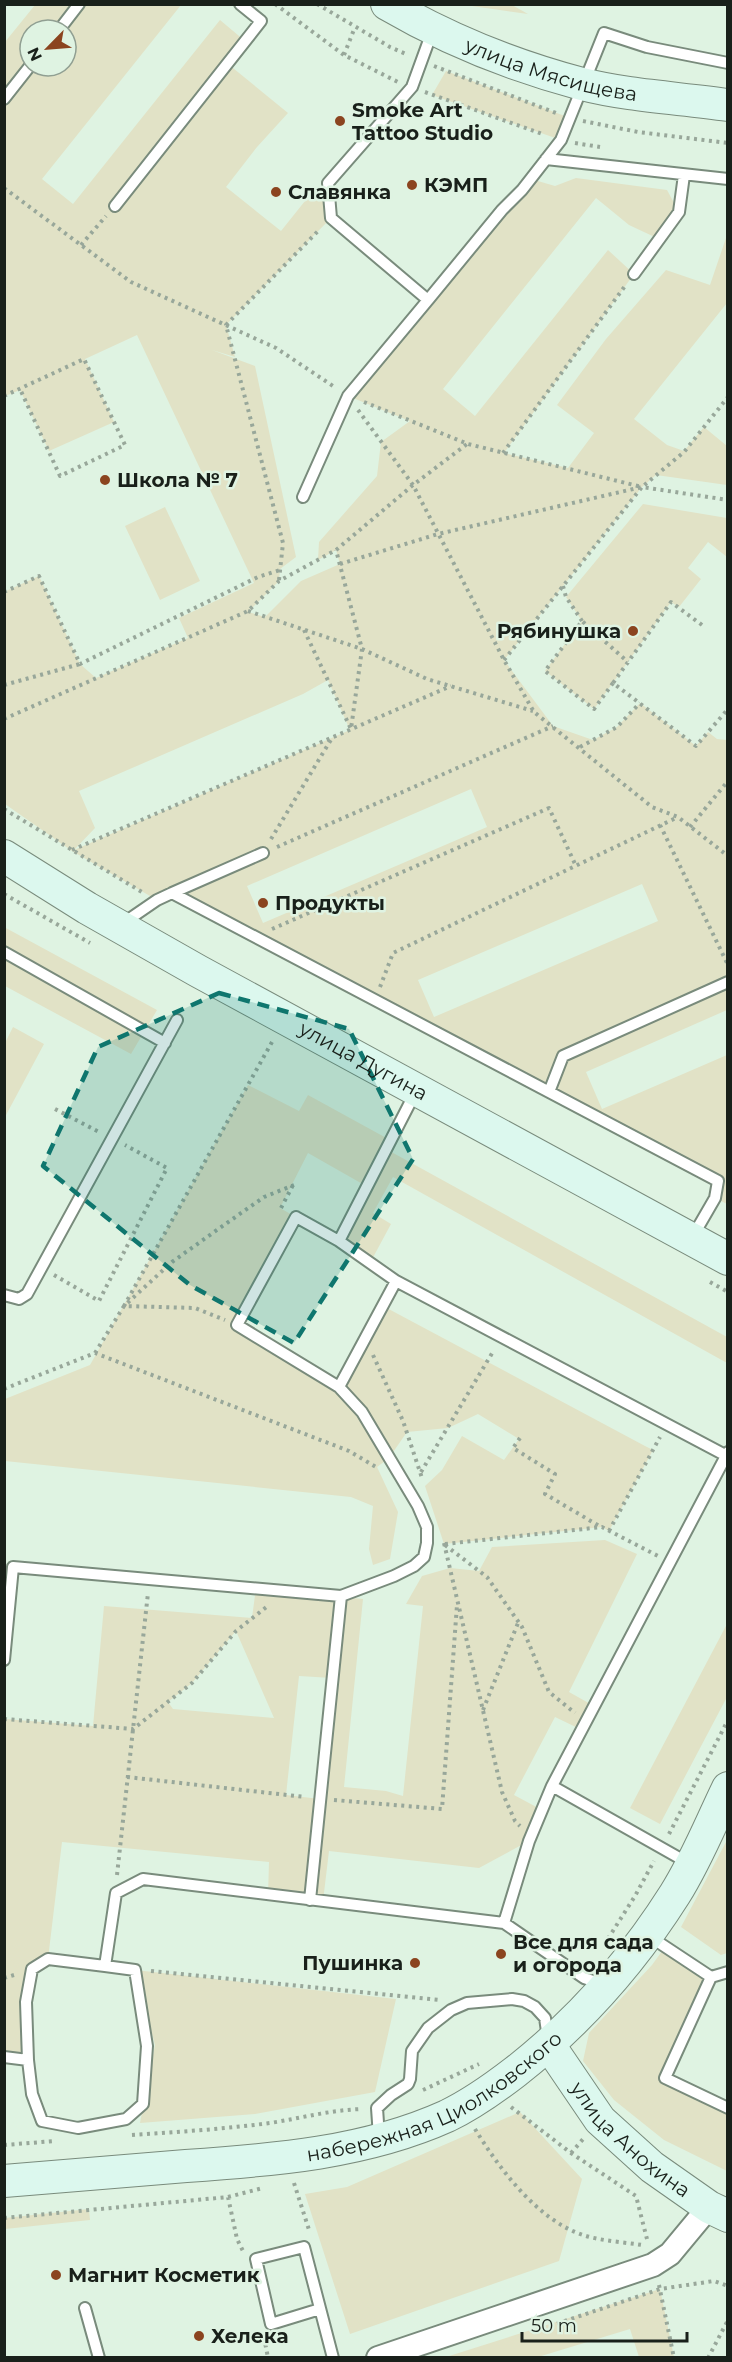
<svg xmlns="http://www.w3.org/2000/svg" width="732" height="2362" font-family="Montserrat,sans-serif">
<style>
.green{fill:#e1e2c6;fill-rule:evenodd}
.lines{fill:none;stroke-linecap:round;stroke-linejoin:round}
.lane-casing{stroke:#798b7c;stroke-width:14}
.street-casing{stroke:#798b7c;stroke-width:26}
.secondary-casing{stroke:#798b7c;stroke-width:34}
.path{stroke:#98a79a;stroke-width:4;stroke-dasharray:3 4.5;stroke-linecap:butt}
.lane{stroke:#fff;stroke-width:10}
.street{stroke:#fff;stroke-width:22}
.secondary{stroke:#dcf8ee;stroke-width:32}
.marked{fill:#0f766e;fill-opacity:0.2;stroke:#0f766e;stroke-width:4.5;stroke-dasharray:12 8;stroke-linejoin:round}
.poi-dot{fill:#8b441f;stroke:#dff3e2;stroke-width:2}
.labels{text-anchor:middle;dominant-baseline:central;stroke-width:5;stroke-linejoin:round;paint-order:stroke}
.street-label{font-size:20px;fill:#19201a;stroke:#dff3e2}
.poi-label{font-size:20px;font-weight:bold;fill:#19201a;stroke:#dff3e2;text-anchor:start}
</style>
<rect width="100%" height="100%" fill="#dff3e2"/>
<path class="green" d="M35 5H181L42 179 73 204 220 20 245 41 228 64 288 113 257 147 226 187 281 231 313 191 328 183 331 218 226 325 235 357 212 350 255 366 296 557 280 569 279 581 248 612 265 617 301 581 340 564 336 550 318 560 319 542 377 476 381 442 410 421 348 396 531 179 555 186 576 178 667 190 679 212 659 239 629 225 596 198 443 389 475 416 608 250 634 274 504 453 568 468 594 433 557 405 606 339 666 270 710 285 727 235V303L634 419 667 445 684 451 704 427 727 446V485L656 475 642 487 504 660 553 726 593 740 617 727 640 703 696 746 708 732 717 739 727 740V1010L586 1072 602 1109 727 1055V1204L715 1198 718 1181 172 893 157 900 72 851 5 804 4 592 39 576 80 664 96 678 188 638 179 618 254 583 137 335 85 359 114 422 49 451 20 390 5 396V42ZM30 30H66V66H30ZM328 680 350 730 74 850 95 828 79 791 303 694ZM471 789 487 827 263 923 247 886ZM642 884 658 921 434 1017 418 980Z
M465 5H512L528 14Z
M446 71 570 118 561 140 432 95Z
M643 504 727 518V557L708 542 688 568 701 579 679 607 671 602 594 709 545 671 582 621 566 597Z
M165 507 200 581 160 600 125 526Z
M4 927 157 1010 131 1054 5 986Z
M13 1027 44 1044 5 1117V1043Z
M248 1085 299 1111 308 1095 390 1140 386 1149 727 1337V1363L393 1177 373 1213 391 1224 370 1263 339 1241 366 1186 308 1153 280 1208 296 1217 237 1325 338 1387 383 1306 645 1446 653 1450 609 1531 602 1527 444 1544 425 1486 442 1470 462 1436 504 1460 519 1439 478 1414 448 1428 407 1432 389 1458 377 1467 398 1512 390 1559 373 1565 369 1549 373 1506 351 1497 5 1461V1399L90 1365Z
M605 1540 637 1554 569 1692 594 1706 582 1730 555 1717 514 1795 542 1810 529 1841 479 1868 329 1851 323 1901 268 1895 269 1862 62 1842 48 1959 32 1969 28 2060 5 2057V1719L93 1726 104 1606 252 1618 256 1588 363 1599 344 1787 386 1791 403 1796 423 1606 406 1604 422 1576 450 1568 479 1571 492 1547ZM236 1631 274 1718 173 1709 168 1702 192 1683ZM299 1676 332 1678 320 1799 286 1795Z
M727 1624V1697L660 1824 630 1808Z
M727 1840V1953L721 1955 681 1927Z
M665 1947 711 1977 666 2078 727 2108V2171L664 2140 614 2100 583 2061 589 2033 652 1965Z
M135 1970 396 1999 375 2092 255 2114 140 2123 155 2045Z
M520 2112 582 2179 559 2261 350 2334 305 2194 347 2187Z
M89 2209 90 2220 5 2229V2218Z
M660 2289 674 2357H639L630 2329 538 2357H446Z"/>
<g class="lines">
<defs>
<path id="lane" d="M59 30 79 4
M432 32 412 87 328 183 331 218 428 300 502 210 522 190 561 140 604 33 647 47 728 63
M4 99 30 66
M546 159 728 179
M115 206 261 21 240 4
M634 274 679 212 684 175
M303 497 348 396 428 300
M172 893 263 853
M122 924 157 900 172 893 718 1181 715 1198 693 1236
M4 952 165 1043
M549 1092 563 1056 728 982
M415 1093 339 1241 396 1281 725 1455
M4 1295 19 1299 27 1294 177 1020
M339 1387 237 1325 296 1217 339 1241
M4 1660 13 1567 341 1596
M552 1786 690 1864
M310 1900 341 1596 394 1576 414 1566 424 1557 427 1543V1527L418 1506 362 1412 339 1387 396 1281
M649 1936 711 1977 728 1972
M711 1977 665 2078 728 2108
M602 1984 584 1978 504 1923 529 1841 552 1786 728 1452
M4 2057 28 2060 26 2002 32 1969 48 1959 105 1966
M28 2060 32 2094 42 2121 78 2128 126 2119 143 2104 147 2046 135 1970 105 1966 116 1893 143 1879 504 1923
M379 2137 377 2108 391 2095 408 2084 410 2079 412 2051 428 2028 451 2010 467 2003 512 1999 524 2001 535 2007 545 2018 548 2038
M85 2308 99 2358
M320 2309 271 2324 256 2259 304 2247 333 2358"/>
<path id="street" d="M378 2358 653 2265 670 2254 709 2207"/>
<g id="secondary">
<path id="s1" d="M387 4C447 39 514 66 582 84 629 96 680 98 728 105"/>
<path id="s2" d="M4 856 87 908 198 971 728 1259"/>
<path id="s3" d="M549 2045 600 2120 652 2167 709 2207 728 2216"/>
<path id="s4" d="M4 2181C65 2176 125 2171 186 2166 274 2160 365 2153 447 2116 472 2104 493 2089 515 2072 579 2022 632 1962 675 1894 696 1861 711 1823 728 1788"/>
</g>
</defs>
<use href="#lane" class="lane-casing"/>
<use href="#street" class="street-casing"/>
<use href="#secondary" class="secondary-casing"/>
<path class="path" d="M275 4 344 55 398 82
M317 4 390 47 408 55
M344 55 355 27
M434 66 556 113
M425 92 545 135
M583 121 638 132 728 143
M575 143 600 147
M4 188 131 282 276 348 336 388
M81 245 106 216
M4 396 84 359 125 445 60 476 20 389
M364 402 468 444 642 487
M358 410 413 485 504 660 534 712 652 807 678 817 728 856
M503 453 625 286
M340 564 438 534 642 487 684 452 728 397
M279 580 283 543 226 325 320 229
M563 586 566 597 582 621
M4 592 39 576 80 664 258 577 280 570
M248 611 362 649 427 679 533 711
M702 625 671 602 613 683 696 746 728 709
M304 630 351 729 362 649 336 550
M504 660 642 487 728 500
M613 683 594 709 545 671 582 621 628 662
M4 685 80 664
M4 719 248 611 279 581 336 550 413 485 467 444
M580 747 617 727 640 703
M4 809 142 892
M660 825 728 965
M690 827 728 781
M271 839 332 738
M277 847 553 726
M72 850 451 686
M4 894 90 943
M272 929 549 808 576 866
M380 987 393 953 678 817
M272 1042 124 1306 172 1262 224 1225 264 1197 294 1185
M55 1109 99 1132
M281 1208 293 1185
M54 1275 99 1301 167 1168 125 1145
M710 1282 728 1292
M95 1353 124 1306 195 1308 225 1320
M373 1355 403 1421 422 1478
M4 1389 95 1353 349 1451 376 1467
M520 1438 513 1448 555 1474 545 1494 601 1527
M421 1472 494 1350
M609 1531 660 1437
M444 1543 502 1792 515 1821 520 1826
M445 1544 602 1527 658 1556
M445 1545 487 1577 522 1627 549 1692 575 1713
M483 1710 518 1623
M4 1719 133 1729 192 1683 236 1631 269 1605
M127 1777 305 1797
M334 1800 442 1809 457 1605
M669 1834 728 1720
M117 1875 148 1593
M604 1945 635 1896 654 1861
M151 1971 439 2000
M4 1978 14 1975
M423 2090 479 2064
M511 2107 571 2153 636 2196 648 2243
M475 2129C499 2168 537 2220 583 2235 601 2241 623 2242 642 2245
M132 2135C178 2132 224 2129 270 2123 302 2118 330 2110 362 2109
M4 2145 55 2141
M571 2153 584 2138
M294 2183 310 2233
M228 2197 263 2188
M4 2218 228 2197 237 2239 243 2251
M659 2285 674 2358
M550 2326 660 2289 714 2281 728 2286
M264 2337 268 2358
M708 2358 728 2320"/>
<use href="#lane" class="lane"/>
<use href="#street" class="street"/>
<use href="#secondary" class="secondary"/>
</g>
<path class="marked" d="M219 993 349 1029 413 1159 294 1343 190 1285 43 1166 98 1047Z"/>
<g class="poi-dot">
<circle cx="340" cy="121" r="6"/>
<circle cx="412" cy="185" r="6"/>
<circle cx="276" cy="192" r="6"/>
<circle cx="105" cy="480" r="6"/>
<circle cx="633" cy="631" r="6"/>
<circle cx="263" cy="903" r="6"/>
<circle cx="501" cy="1954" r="6"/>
<circle cx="415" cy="1963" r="6"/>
<circle cx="56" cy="2275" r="6"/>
<circle cx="199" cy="2336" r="6"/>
</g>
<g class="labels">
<g class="street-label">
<text stroke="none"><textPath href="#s1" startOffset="178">улица Мясищева</textPath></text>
<text stroke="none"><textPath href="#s2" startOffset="414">улица Дугина</textPath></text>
<text stroke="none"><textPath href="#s4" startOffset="446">набережная Циолковского</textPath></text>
<text stroke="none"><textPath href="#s3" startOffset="126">улица Анохина</textPath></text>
</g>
<g class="poi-label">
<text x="352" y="110">Smoke Art<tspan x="352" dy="23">Tattoo Studio</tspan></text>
<text x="424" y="185">КЭМП</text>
<text x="288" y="192">Славянка</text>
<text x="117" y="480">Школа № 7</text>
<text x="621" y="631" text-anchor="end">Рябинушка</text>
<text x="275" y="903">Продукты</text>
<text x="513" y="1942">Все для сада<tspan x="513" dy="23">и огорода</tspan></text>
<text x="403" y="1963" text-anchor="end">Пушинка</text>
<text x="68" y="2275">Магнит Косметик</text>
<text x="211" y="2336">Хелека</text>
</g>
</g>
<rect width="732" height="2362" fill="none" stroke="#19201a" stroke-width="12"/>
<g transform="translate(48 48) rotate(245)"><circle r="28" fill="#dff3e2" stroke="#909f92" stroke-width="1.5"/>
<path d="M0-4.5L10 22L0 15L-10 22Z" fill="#8b441f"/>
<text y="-9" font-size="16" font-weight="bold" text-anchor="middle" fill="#19201a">N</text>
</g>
<path d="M522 2332v9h165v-9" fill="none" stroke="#19201a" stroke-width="3"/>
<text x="531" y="2332" font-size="18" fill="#19201a" stroke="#dff3e2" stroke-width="4.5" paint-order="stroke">50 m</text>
</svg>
